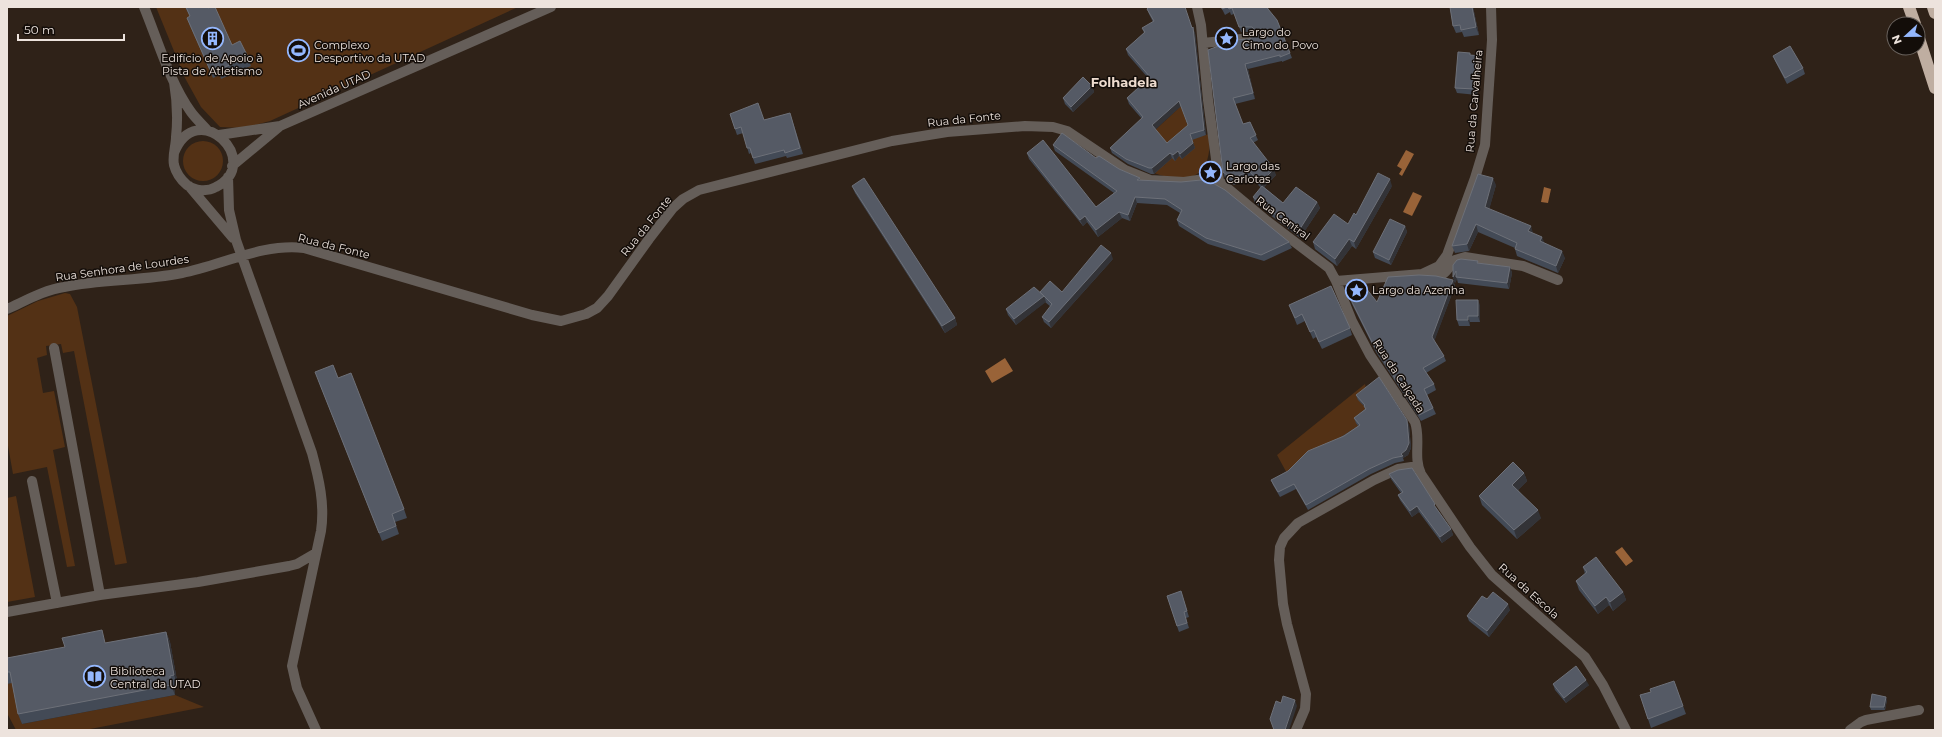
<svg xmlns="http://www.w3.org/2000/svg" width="1942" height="737" font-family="Montserrat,sans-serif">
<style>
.green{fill:#533115}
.water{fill:#996338}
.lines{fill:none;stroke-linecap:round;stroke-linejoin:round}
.minor{stroke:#655e59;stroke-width:10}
.highway{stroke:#bfaea1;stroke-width:12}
.wall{fill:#434a56;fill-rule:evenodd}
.shaded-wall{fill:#333337}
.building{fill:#555a65;stroke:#6d7078;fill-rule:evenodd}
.labels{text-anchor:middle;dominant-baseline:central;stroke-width:3;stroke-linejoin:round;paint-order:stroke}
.poi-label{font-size:11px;fill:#ede3dd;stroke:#130d09;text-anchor:start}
.street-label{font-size:11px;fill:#ede3dd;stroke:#130d09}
.quarter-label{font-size:13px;font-weight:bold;fill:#eedccf;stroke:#130d09}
</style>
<rect width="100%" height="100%" fill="#2f2218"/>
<path class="green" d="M156 7H518L270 121 243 128 220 127 201 107 185 78Z
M1181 106 1192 139 1209 134C1214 188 1177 184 1139 167L1154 131Z
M183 161a20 20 0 1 1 40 0a20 20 0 1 1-40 0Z
M65 293 70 294 77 307 127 563 115 565 74 351 63 353 61 344 46 346 47 355 37 358 43 393 54 391 65 447 53 450 75 566 67 567 47 467 13 474 7 440V316L38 301Z
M1365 384C1370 400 1366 414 1362 430L1289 477 1277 455Z
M16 496 35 597 7 602V498Z
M14 682 22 724 175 695 204 707 85 730H16L7 713V684Z"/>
<path class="water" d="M1406 150 1414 154 1402 176 1399 174 1402 169 1397 166Z
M1544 187 1551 189 1548 203 1541 202Z
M1413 192 1422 196 1412 216 1403 212Z
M1005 358 1013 371 992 383 985 371Z
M1622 547 1633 561 1626 566 1615 552Z"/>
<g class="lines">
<path class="minor" d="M144 7C158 41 170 83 191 112 196 119 203 125 208 131
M1197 7 1201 25 1208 100 1219 181 1267 221 1329 268 1336 281 1352 321 1370 355 1415 422C1421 439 1413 457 1421 474L1470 547 1492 575 1585 657 1603 685 1626 730
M1203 43 1251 38
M174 82C177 100 178 119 176 137 176 146 172 156 174 165 176 173 180 179 187 185 195 191 207 192 216 187 265 162 197 95 174 153
M219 135 280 126 551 7
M232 166 279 127
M228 177 229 210 236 240 312 453C319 479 325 504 321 531L292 666 297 688 316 730
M189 186 233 238
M1424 275C1448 276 1441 276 1455 260L1465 257 1523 266 1558 280
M1336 281 1422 274 1439 266 1447 255 1475 178 1485 145 1492 40 1491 7
M7 309C25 301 44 290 64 287 102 279 143 281 182 273 222 265 263 243 304 248L532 315 561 321 586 314 597 308 608 296 649 239 673 208 683 199 699 190 892 141 947 132 1025 126 1053 127 1067 131 1125 170 1150 180 1184 182 1218 177
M54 348 100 595
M32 481 57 603
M7 612 100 595 198 582 289 566 297 564 316 553
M1296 730 1305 709 1306 694 1287 624 1283 604 1279 560 1280 547 1284 538 1298 523 1374 480 1398 469 1418 466
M1850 730 1861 722 1866 720 1919 710"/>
<path class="highway" d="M1909 7 1915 24
M1933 7 1935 13
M1918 35 1935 88"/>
</g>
<path class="wall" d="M185 7H208L232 45 248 57 251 66 221 79 220 75 213 78 190 26 187 18 190 17Z
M1221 7H1267L1268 9 1277 20 1292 58 1282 62V61L1248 69 1255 99 1235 104 1243 124 1250 122 1258 140 1253 143 1276 175 1264 187 1283 203 1317 202 1320 208 1300 238 1255 203 1253 197 1261 188 1251 177 1234 185 1225 178 1223 172 1208 50 1250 39 1255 35 1254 32H1241L1234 14 1231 15 1230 12 1225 15Z
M1450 7H1473L1479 35 1464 37 1462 32 1456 33 1453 26Z
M1147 9 1192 28 1195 33 1206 135 1192 140 1195 148 1182 159 1179 156 1175 161 1172 158 1154 174H1151L1128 164 1112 153 1110 148 1142 119 1129 104 1127 98 1149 79 1128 55 1126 49 1144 33 1142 28 1153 22 1149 14ZM1181 106 1188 125 1167 143 1155 129Z
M1471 55 1480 56 1482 62 1477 95 1457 93 1455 88Z
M1773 56 1803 68 1805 74 1787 84 1775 61Z
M1092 86 1094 92 1073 112 1065 104 1063 98Z
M790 113 803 154 787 158 786 156 755 164 751 153 749 154 743 133 737 135 730 114 764 120Z
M1053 145 1096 158 1119 169 1140 178V180L1289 242 1292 248 1264 261 1208 244 1179 226 1177 220 1180 213 1167 205 1137 203 1130 221 1122 218 1098 237 1087 222 1083 226 1029 159 1027 153 1096 207 1114 193 1055 151Z
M1496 185 1489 209 1533 233 1544 243 1565 258 1558 273 1517 256 1515 249V248L1478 232 1469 251 1455 253 1452 246Z
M852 186 955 318 957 325 945 333 855 193Z
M1392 186 1356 249 1352 246 1337 266 1315 249 1313 242 1348 224 1356 215Z
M1405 226 1407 232 1391 265 1375 258 1373 252Z
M1113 259 1051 328 1044 322 1042 317 1051 307 1045 302 1016 325 1008 315 1006 309 1040 292H1062Z
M1478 261V263L1510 267 1512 273 1509 289 1458 283 1457 279 1455 283 1453 277Z
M1453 280 1455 286 1434 341 1444 356 1446 361 1426 373 1434 384 1436 390 1427 395 1436 414 1421 421 1376 352 1352 304 1350 298 1377 302Z
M1289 305 1350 328 1352 335 1322 349 1316 337 1313 339 1305 321 1297 325Z
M1480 305V322H1470V326H1459L1457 320Z
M338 378 404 509 407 518 395 522 399 534 382 541 318 380Z
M1356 395 1409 425 1411 448 1408 455 1403 458 1404 461 1395 463 1371 474 1308 510 1296 489 1280 497 1273 485 1271 480 1288 471 1358 426 1356 423 1354 418 1365 409 1364 406 1358 400Z
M1524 473 1527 481 1518 490 1541 518 1517 539 1482 505 1479 496Z
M1389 474 1437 510 1451 529 1453 535 1442 543 1419 512 1412 517 1400 500 1398 495 1401 493 1391 479Z
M1583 567 1623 592 1626 600 1613 611 1609 605 1598 614 1579 590 1576 581 1585 574Z
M1181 591 1189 617 1186 618 1189 628 1179 632 1167 596Z
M1487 599 1510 610 1489 637 1469 621 1467 616Z
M166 632 170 642 178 686 174 687 175 695 22 724 18 714 12 683 7 684V658L106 643Z
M1674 681 1686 714 1651 728 1640 695 1651 692Z
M1553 684 1589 685 1566 703 1555 690Z
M1887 700 1885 710H1871L1870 707Z"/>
<path class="shaded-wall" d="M1472 7H1473L1479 35 1476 27Z
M1193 27 1195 33 1206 135 1204 130Z
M1480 56 1482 62 1477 95 1475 89Z
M1245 64 1248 69 1255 99 1253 93Z
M1092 86 1094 92 1073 112 1071 107Z
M1179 101 1181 106 1154 131 1152 125Z
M1190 134 1195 148 1182 159 1180 154Z
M1178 151 1179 156 1175 161 1173 155Z
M1170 153 1172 158 1154 174 1152 168Z
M1274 169 1276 175 1262 189 1260 183Z
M1493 178 1496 185 1488 214 1485 207Z
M1390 179 1392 186 1356 249 1354 242Z
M1135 197 1137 203 1130 221 1128 215Z
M1317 202 1320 208 1300 238 1298 232Z
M1119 212 1122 218 1098 237 1096 230Z
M1085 216 1087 222 1083 226 1080 220Z
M1476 224 1478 232 1469 251 1467 244Z
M1405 226 1407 232 1391 265 1389 260Z
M1531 226 1533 233 1528 231Z
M1542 237 1545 244 1540 241Z
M1349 239 1352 246 1337 266 1335 259Z
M1562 251 1565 258 1558 273 1556 266Z
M1111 253 1113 259 1051 328 1049 322Z
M1510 267 1512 273 1509 289 1507 283Z
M1456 271V277L1457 279 1455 283 1453 277Z
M1453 280 1455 286 1434 342 1432 337Z
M1044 296 1046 302 1016 325 1014 319Z
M1478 300 1480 305V322L1478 316Z
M1468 316 1470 322V326L1468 320Z
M955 318 957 325 945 333 942 326Z
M1407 420 1409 425 1411 448 1408 455 1403 458 1401 454Z
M1524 473 1527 481 1515 493 1512 485Z
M1417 506 1419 512 1412 517 1410 511Z
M1538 510 1541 518 1517 539 1514 530Z
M1451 529 1453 535 1442 543 1440 537Z
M1623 592 1626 600 1613 611 1610 602Z
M1606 597 1609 605 1598 614 1595 606Z
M1508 604 1510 610 1489 637 1487 631Z
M166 632 170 642 178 686 174 675Z
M170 676 174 687 175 695 171 685Z
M1586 680 1589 685 1566 703 1564 698Z
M1886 697 1887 700 1885 710 1884 707Z
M1295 700 1297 706 1289 730H1285Z"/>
<path class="building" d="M186 7H208V8L210 7H215L232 45 240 41 248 57 218 70 217 66 210 70 187 18 190 16Z
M1149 7H1185L1192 28 1193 27 1204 130 1190 134 1193 143 1180 154 1178 151 1173 155 1170 153 1152 168H1149L1126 159 1110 148 1143 117 1127 98 1150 77 1126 49 1145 32 1142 28 1154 21 1147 9ZM1179 101 1188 125 1167 143 1152 125Z
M1222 7H1227L1222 9Z
M1228 7H1267L1268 9 1277 20 1290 53 1280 57V55L1245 64 1253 93 1233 98 1243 124 1250 122 1256 135 1250 138 1274 169 1260 183 1249 171 1232 179 1223 172 1208 50 1234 40 1250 39 1255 35 1254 29 1252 27H1239L1232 8 1229 9Z
M1450 7H1472L1476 27 1461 30 1460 25 1453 26Z
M1790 46 1803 68 1785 78 1773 56Z
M1458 52 1470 53V55L1480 56 1475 89 1455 88Z
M1083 77 1092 86 1071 107 1063 98Z
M758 103 764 120 790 113 800 148 785 153 784 150 753 158 750 148H747L741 127 735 129 730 114Z
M1062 133 1096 158 1099 156 1119 169 1140 178 1137 180 1181 182 1201 180 1209 181 1225 190 1289 242 1261 255 1206 238 1177 220 1182 210 1165 199 1135 197 1128 215 1119 212 1096 230 1085 216 1080 220 1027 153 1043 140 1096 207 1117 191 1053 145Z
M1378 173 1390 179 1354 242 1349 239 1335 259 1313 242 1334 214 1348 224 1354 213 1356 215Z
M1478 174 1493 178 1485 207 1531 226 1528 231 1542 237 1540 241 1562 251 1556 266 1515 249 1517 243 1476 224 1467 244 1452 246Z
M864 178 955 318 942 326 852 186Z
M1262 186 1283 203 1296 187 1317 202 1298 232 1253 197Z
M1390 219 1405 226 1389 260 1373 252Z
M1101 245 1111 253 1049 322 1042 317 1052 304 1040 292 1050 281 1062 292Z
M1461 259 1478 261 1477 263 1510 267 1507 283 1456 277V271L1453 277V265L1457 260Z
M1419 275 1436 276 1453 280 1432 337 1444 356 1423 368 1434 384 1424 389 1433 408 1419 415 1374 346 1350 298 1365 287 1377 302 1388 277Z
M1331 286 1350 328 1319 342 1314 330 1310 332 1302 314 1295 318 1289 305Z
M1034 287 1044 296 1014 319 1006 309Z
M1456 300H1478V316H1468V320H1457Z
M333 365 338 378 351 373 404 509 392 514 396 526 379 533 315 372Z
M1379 377 1407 420 1409 443 1406 450 1401 454 1403 456 1393 458 1369 469 1306 505 1294 484 1278 492 1271 480 1288 471 1308 451 1344 436 1360 425 1354 418 1366 409 1364 406 1365 405 1356 395Z
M1513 462 1524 473 1512 485 1538 510 1514 530 1479 496Z
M1412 468 1435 504 1434 505 1451 529 1440 537 1417 506 1410 511 1398 495 1403 492 1389 474 1398 470Z
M1596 557 1623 592 1610 602 1606 597 1595 606 1576 581 1587 572 1583 567Z
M1181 591 1187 611 1184 612 1187 623 1177 626 1167 596Z
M1493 592 1508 604 1487 631 1467 616 1482 596 1487 599Z
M102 630 105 643 166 632 174 675 170 676 171 685 18 714 10 672H7V658L65 647 62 638Z
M1576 666 1586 680 1564 698 1553 684Z
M1674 681 1683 706 1648 719 1640 695 1651 692 1650 689Z
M1872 694 1886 697 1884 707H1870Z
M1283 696 1295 700 1285 730H1274L1270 719 1276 701 1281 703Z"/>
<defs>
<symbol id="building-ring" viewBox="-11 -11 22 22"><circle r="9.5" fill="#130d09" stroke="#94b7fd" stroke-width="1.5"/><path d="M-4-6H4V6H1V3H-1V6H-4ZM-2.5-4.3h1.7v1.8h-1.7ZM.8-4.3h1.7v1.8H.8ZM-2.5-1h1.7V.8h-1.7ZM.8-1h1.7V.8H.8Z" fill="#94b7fd"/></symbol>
<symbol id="sight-ring" viewBox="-11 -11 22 22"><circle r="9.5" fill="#130d09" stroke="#94b7fd" stroke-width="1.5"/><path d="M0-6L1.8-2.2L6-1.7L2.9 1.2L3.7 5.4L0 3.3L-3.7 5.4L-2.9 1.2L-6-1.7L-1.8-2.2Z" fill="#94b7fd"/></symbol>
<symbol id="stadium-ring" viewBox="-11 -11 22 22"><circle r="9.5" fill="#130d09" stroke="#94b7fd" stroke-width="1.5"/><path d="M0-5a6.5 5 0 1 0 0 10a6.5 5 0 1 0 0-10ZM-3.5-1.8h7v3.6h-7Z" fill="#94b7fd"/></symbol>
<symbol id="library-ring" viewBox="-11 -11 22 22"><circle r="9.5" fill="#130d09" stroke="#94b7fd" stroke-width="1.5"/><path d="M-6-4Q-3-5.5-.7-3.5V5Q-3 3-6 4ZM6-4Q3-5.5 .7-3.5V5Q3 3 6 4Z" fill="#94b7fd"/></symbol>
</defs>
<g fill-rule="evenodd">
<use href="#building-ring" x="200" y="26" width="25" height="25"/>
<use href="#sight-ring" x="1214" y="26" width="25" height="25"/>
<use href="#stadium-ring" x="286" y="38" width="25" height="25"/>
<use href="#sight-ring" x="1198" y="160" width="25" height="25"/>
<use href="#sight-ring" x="1344" y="278" width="25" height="25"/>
<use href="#library-ring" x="82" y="664" width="25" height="25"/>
</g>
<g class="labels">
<g class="poi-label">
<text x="1242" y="32">Largo do<tspan x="1242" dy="13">Cimo do Povo</tspan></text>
<text x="314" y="45">Complexo<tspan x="314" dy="13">Desportivo da UTAD</tspan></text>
<text x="212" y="58" text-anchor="middle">Edifício de Apoio à<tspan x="212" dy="13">Pista de Atletismo</tspan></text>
<text x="1226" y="166">Largo das<tspan x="1226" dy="13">Carlotas</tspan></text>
<text x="1372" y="290">Largo da Azenha</text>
<text x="110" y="671">Biblioteca<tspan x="110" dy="13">Central da UTAD</tspan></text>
</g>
<g class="street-label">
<text transform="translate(334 89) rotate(-24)">Avenida UTAD</text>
<text transform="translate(1474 101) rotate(-85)">Rua da Carvalheira</text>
<text transform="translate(964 119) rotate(-6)">Rua da Fonte</text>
<text transform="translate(1283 218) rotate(37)">Rua Central</text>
<text transform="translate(646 226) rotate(-51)">Rua da Fonte</text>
<text transform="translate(334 246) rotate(14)">Rua da Fonte</text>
<text transform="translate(122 268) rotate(-8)">Rua Senhora de Lourdes</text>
<text transform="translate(1399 376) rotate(57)">Rua da Calçada</text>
<text transform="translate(1529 591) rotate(42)">Rua da Escola</text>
</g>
<g class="quarter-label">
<text x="1124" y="82">Folhadela</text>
</g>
</g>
<rect width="1942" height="737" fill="none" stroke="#ede3dd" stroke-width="16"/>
<g transform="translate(1906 36) rotate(248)"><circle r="19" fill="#130d09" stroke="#6a635e"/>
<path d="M0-3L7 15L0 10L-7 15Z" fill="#94b7fd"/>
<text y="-6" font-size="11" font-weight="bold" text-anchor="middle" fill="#ede3dd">N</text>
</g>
<path d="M18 34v6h106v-6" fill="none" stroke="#ede3dd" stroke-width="2"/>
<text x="24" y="34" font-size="12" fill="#ede3dd" stroke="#130d09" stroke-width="3" paint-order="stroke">50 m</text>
</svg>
